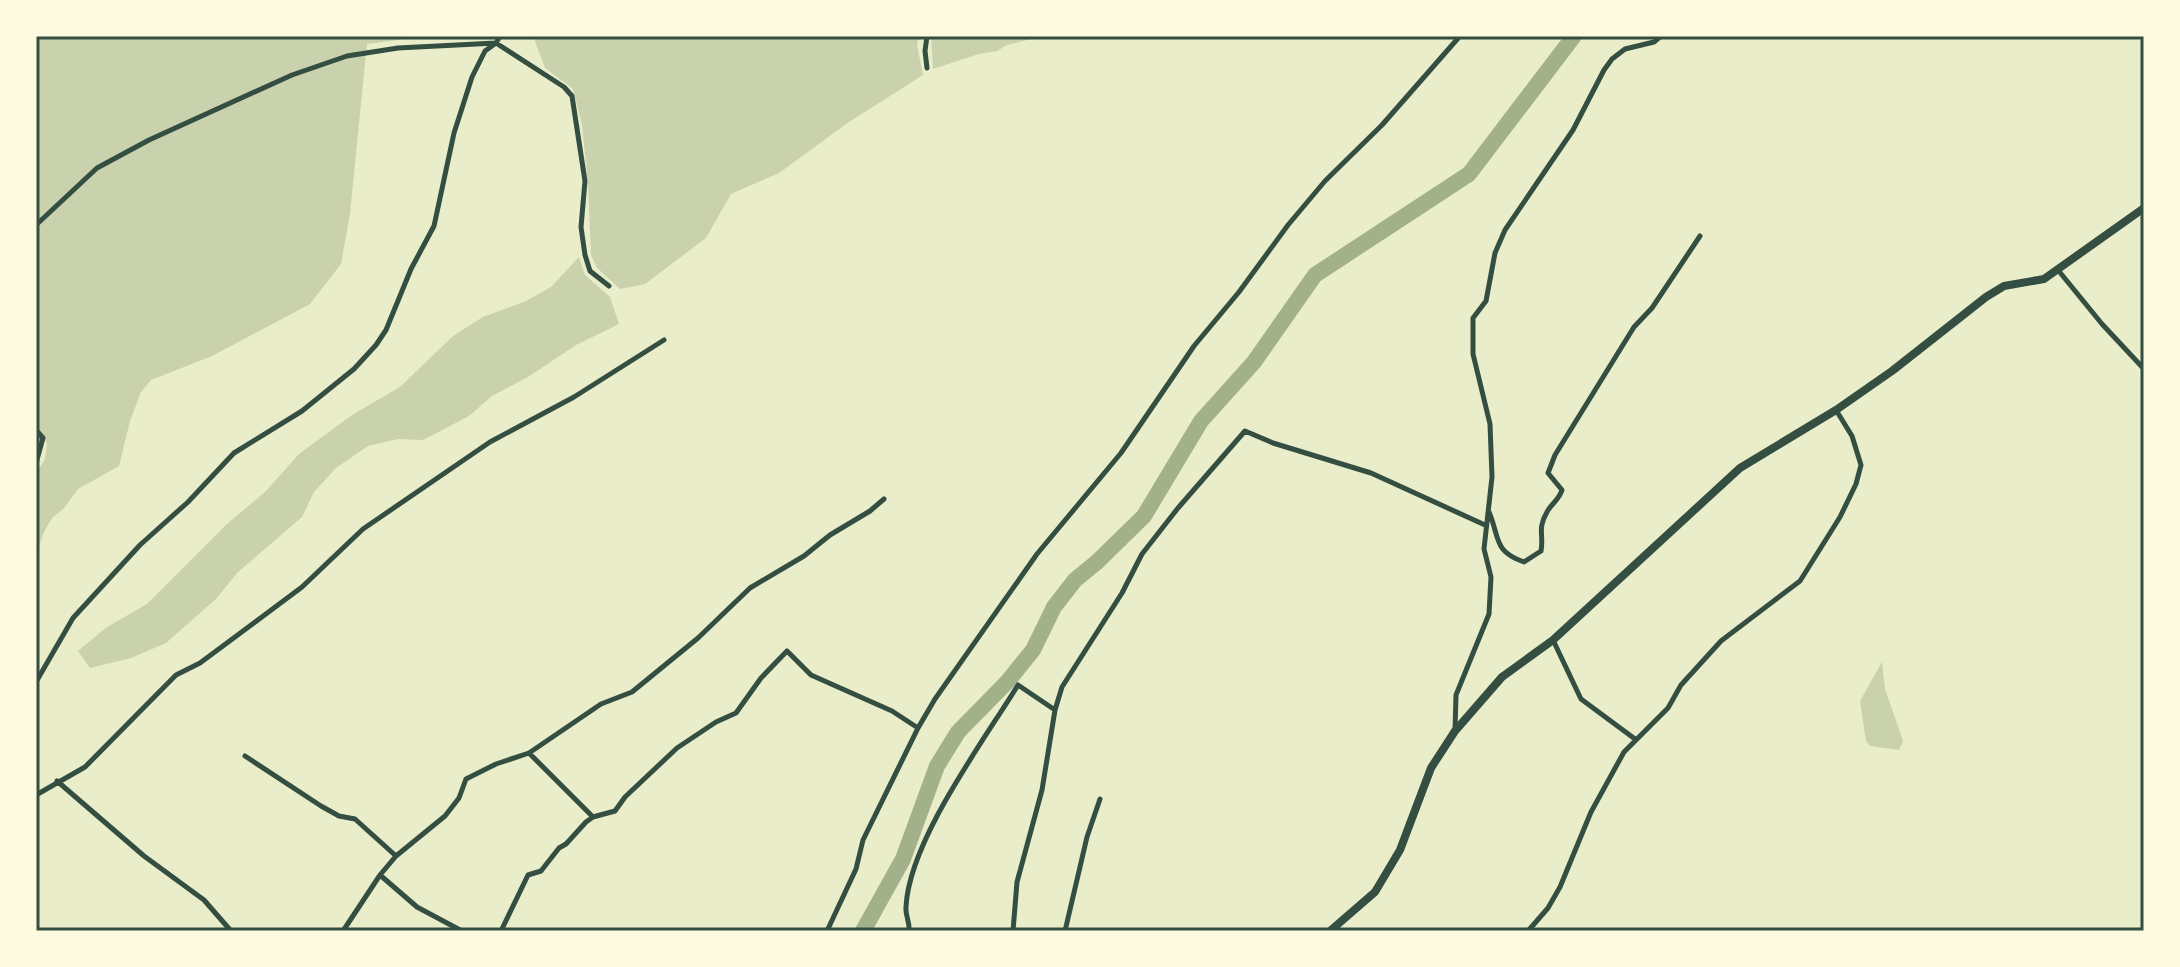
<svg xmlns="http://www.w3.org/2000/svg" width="2180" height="967" font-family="'Noto Serif',serif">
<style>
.green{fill:#cad2ad}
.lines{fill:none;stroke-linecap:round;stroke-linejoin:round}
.river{stroke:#a3b18a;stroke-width:16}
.minor{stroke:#344e41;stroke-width:5}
.primary{stroke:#344e41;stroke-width:8}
.neatline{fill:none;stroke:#344e41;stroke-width:3}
</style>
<rect width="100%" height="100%" fill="#e9edc9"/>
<path class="green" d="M36 36H429L367 44 350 214 341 264 310 304 212 356 151 380 141 392 130 421 119 466 78 489 64 508 52 518 44 532 36 555V474L45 459 47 445 45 438 36 425Z
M533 36H919L917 45 923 75 849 122 779 173 731 194 706 238 645 284 620 289 597 268 591 255 588 183 582 125 573 89 545 68Z
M931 36H1043L1007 45 997 51 979 54 933 69Z
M579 257 585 275 610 297 619 324 576 345 528 377 492 396 469 416 423 440 398 439 368 446 336 468 314 492 302 517 237 573 216 599 166 643 131 658 90 668 78 651 107 627 147 604 227 524 266 491 299 454 352 415 400 387 453 336 483 317 526 301 551 287Z
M1882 662 1885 689 1903 741 1899 750 1870 746 1866 741 1860 701Z"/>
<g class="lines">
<path class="river" d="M863 931 903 859 937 766 958 732 1008 681 1033 650 1054 607 1075 580 1097 562 1144 516 1201 421 1254 362 1315 275 1469 174 1574 36"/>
<path class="minor" d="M927 68 925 51 927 36
M36 225 97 168 149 140 292 75 347 56 398 48 496 43 564 87 572 96 585 181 581 227 585 255 590 271 609 286
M2058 270 2102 324 2144 369
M36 430 43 438 36 463
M1489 512C1500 538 1493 551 1524 562L1541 551C1544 535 1537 529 1547 512 1551 504 1559 500 1562 490L1548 473 1555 455 1634 327 1652 308 1700 236
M1553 640 1581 699 1635 739
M36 682 73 618 140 545 188 502 234 453 302 411 354 369 376 345 386 330 411 269 434 226 454 133 472 77 485 51 496 43 500 36
M1455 730 1456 695 1489 614 1491 577 1484 549 1492 477 1490 424 1473 354V318L1486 301 1495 253 1505 230 1573 130 1604 70 1612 59 1625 49 1654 42 1661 36
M529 753 593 817
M245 756 321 806 339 816 355 819 396 856
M57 781 144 856 204 900 231 931
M36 795 85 767 176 675 200 663 302 587 363 529 490 442 574 397 664 340
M380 875 417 907 462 931
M343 931 380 875 396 856 445 816 459 798 466 779 496 764 529 753 601 704 632 692 698 638 750 588 804 556 830 535 870 511 884 499
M501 931 528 875 541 871 559 848 566 844 586 822 593 817 615 811 625 797 677 748 716 722 736 713 761 678 787 651 811 675 892 711 918 728
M827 931 856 869 863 840 918 728 935 699 1037 554 1121 453 1194 346 1239 292 1288 225 1325 181 1382 125 1460 36
M909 931C910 922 905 915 906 907 909 841 983 742 1018 685L1055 710
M1013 931 1017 882 1042 790 1055 710 1062 687 1122 593 1142 554 1178 508 1245 431 1273 443 1371 473 1485 525
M1065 931 1087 837 1100 799
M1528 931 1548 908 1560 887 1591 812 1624 752 1668 708 1681 685 1721 641 1800 581 1840 517 1856 484 1861 465 1852 436 1836 410"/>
<path class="primary" d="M1330 931 1375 892 1400 850 1431 768 1455 731 1502 677 1553 640 1740 468 1836 410 1892 371 1986 297 2004 286 2044 279 2144 208"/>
</g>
<rect width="2180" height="967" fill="none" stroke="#fefae0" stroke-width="76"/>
<rect x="38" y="38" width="2104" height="891" class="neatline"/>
</svg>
